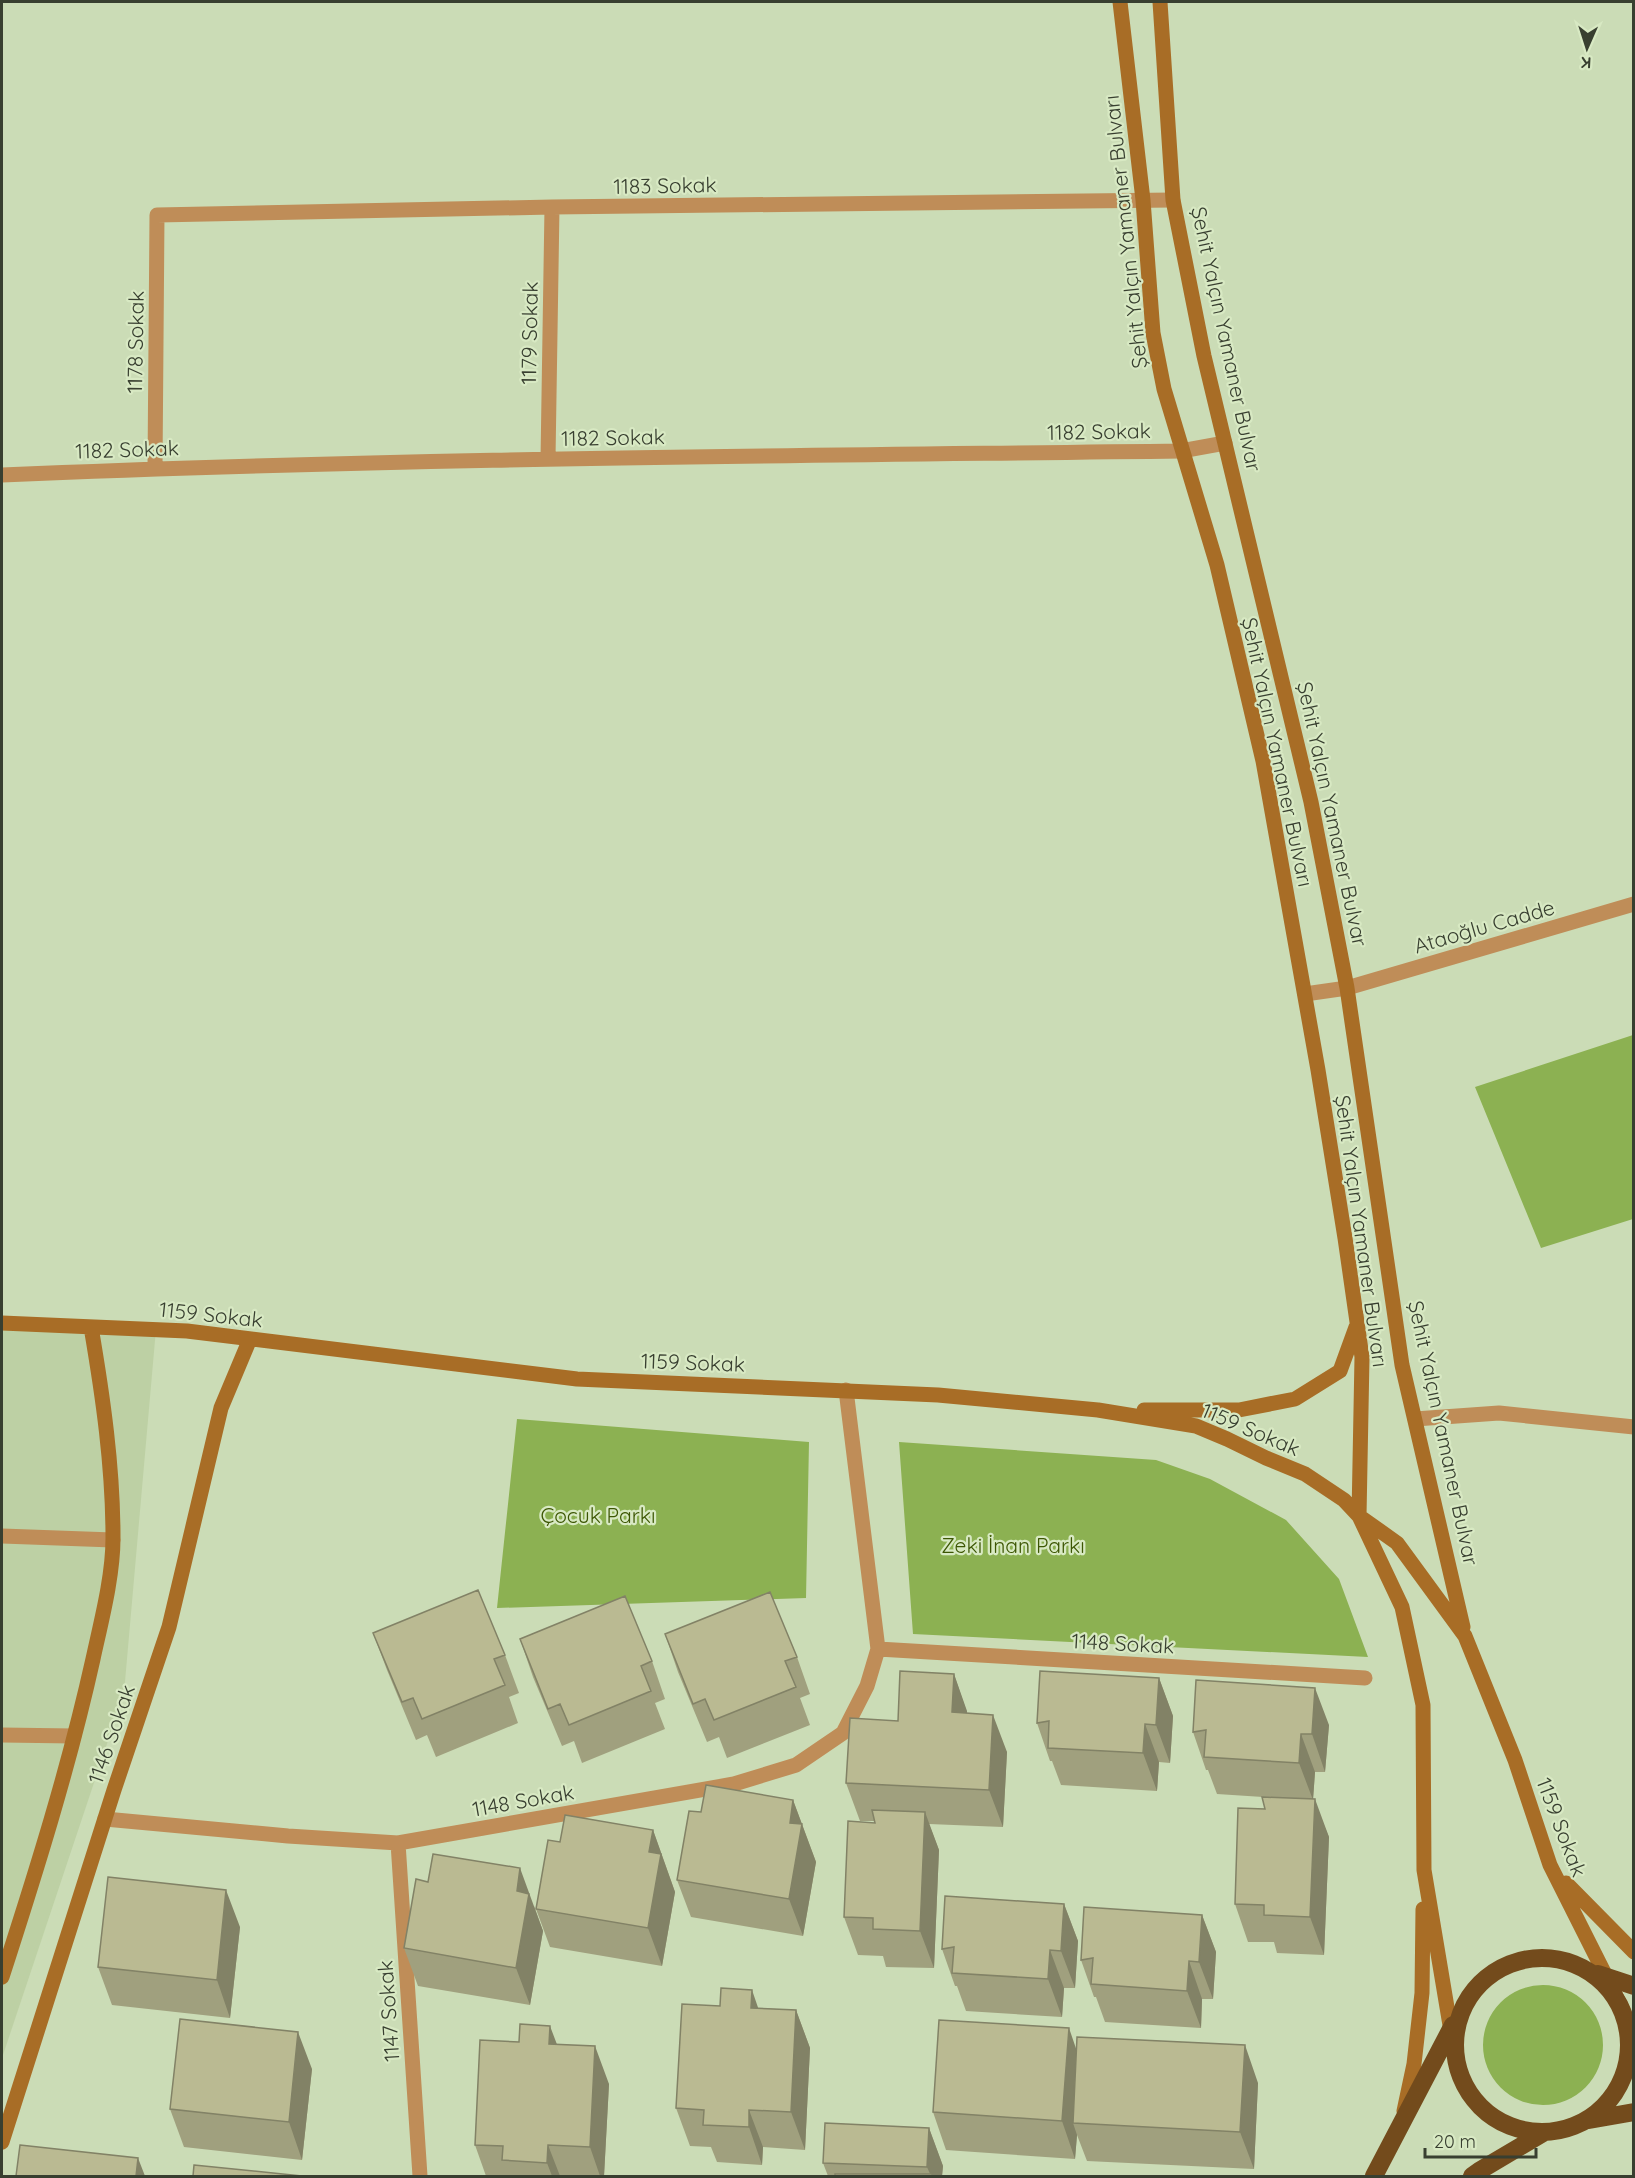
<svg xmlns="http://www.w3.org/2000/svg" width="1635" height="2178" font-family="Quicksand,sans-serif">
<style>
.built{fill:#bdd0a4}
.green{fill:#8cb152}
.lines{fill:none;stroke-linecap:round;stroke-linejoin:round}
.lane{stroke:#bf8d58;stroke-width:15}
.street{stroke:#bf8d58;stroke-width:15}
.secondary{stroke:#a86d26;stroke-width:15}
.highway{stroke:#734b1c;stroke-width:18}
.wall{fill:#a0a07e}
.shaded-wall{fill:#828266}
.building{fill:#baba92;stroke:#828266;stroke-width:1.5}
.labels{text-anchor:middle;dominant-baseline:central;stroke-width:4.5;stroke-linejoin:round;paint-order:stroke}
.street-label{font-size:21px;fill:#383f30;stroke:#d8e9c3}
.park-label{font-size:21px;fill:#3c5603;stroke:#d8e9c3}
</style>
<rect width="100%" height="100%" fill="#cbdcb6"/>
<path class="built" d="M2 1323 156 1329 124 1693 2 2058Z"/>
<path class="green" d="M1633 1035V1219L1541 1248 1475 1087Z
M517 1419 809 1442 806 1598 497 1608Z
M899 1442 1156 1460 1210 1479 1286 1520 1339 1579 1368 1657 913 1634Z
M1483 2045a60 60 0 1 1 120 0a60 60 0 1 1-120 0Z"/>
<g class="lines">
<path class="lane" d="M1415 1419 1499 1413 1634 1427
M2 1536 113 1540
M2 1735 74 1736"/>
<path class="street" d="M548 459 552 207
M155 468 157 215 552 207 1173 200
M2 475C394 458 788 456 1181 451L1225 443
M1305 994 1347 988 1634 904
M878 1649 1365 1678
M105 1819 288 1836 398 1843 734 1784 796 1765 843 1733 867 1686 878 1649 846 1390
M398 1843 420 2176"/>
<path class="secondary" d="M1120 2 1143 200 1153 333 1164 389 1217 565 1263 761 1318 1070 1345 1238 1362 1357 1359 1516 1402 1607 1423 1705 1424 1870 1454 2049
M1160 2 1173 200 1204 356 1311 802 1347 988 1402 1365 1463 1627
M2 1323 187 1331 577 1379 938 1395 1098 1410 1196 1426 1227 1439 1266 1458 1305 1474 1344 1500 1359 1516 1397 1543 1465 1636 1515 1760 1550 1865 1623 2010
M1144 1410H1239L1295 1399 1340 1371 1356 1327
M1566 1883 1634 1952
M2 1977C36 1872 69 1767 93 1659 101 1622 113 1577 113 1538 113 1467 103 1397 91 1327
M1404 2111 1414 2064 1422 1993 1423 1909
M2 2142 114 1790 169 1627 221 1408 250 1339"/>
<path class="highway" d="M1455 2045a87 87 0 1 1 174 0a87 87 0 1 1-174 0Z
M1598 1974 1634 1986
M1589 2120 1634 2112
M1374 2176 1453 2025
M1472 2176 1479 2171 1543 2133"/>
</g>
<path class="wall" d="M373 1633 505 1655 519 1693 509 1697 518 1723 436 1757 427 1735 416 1740 387 1670Z
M665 1634 797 1657 810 1694 800 1698 810 1725 727 1758 719 1737 707 1742 678 1672Z
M520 1639 652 1661 665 1699 655 1703 665 1729 582 1763 574 1741 562 1746 533 1677Z
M954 1674 967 1713 1007 1752 1003 1827 929 1824 939 1850 934 1968 886 1967 883 1956 858 1955 844 1917 875 1823V1821H860L846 1783 898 1721Z
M1159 1678 1173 1716 1170 1763 1159 1762 1157 1791 1061 1785 1052 1761H1050L1037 1723Z
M1196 1680 1329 1725 1325 1772H1315L1313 1799 1329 1837 1324 1955 1277 1953 1274 1942H1248L1235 1904 1265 1809 1263 1797 1217 1794 1208 1770H1206L1193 1732Z
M793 1800 816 1862 803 1936 691 1917 677 1880Z
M653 1830 675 1892 662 1966 550 1947 536 1909 560 1842Z
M1064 1904 1078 1941 1075 1988H1064L1062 2017 966 2011 957 1986H955L942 1949Z
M534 1906 543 1931 530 2005 418 1986 404 1948Z
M1202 1915 1216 1952 1213 1999H1202L1201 2028 1105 2022 1096 1997H1094L1081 1960Z
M240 1927 230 2018 112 2005 98 1967Z
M758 2008 796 2010 810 2048 805 2150 763 2147 762 2165 717 2162 711 2147 690 2146 676 2108Z
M557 2044 609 2084 604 2176H486L475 2145Z
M1076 2050 1258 2083 1254 2169 1087 2161 1077 2135 1075 2159 946 2150 933 2112Z
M312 2069 302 2160 184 2147 170 2109Z
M929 2128 943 2166 942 2176H828L823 2163Z"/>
<path class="shaded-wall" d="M954 1674 967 1711 965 1750 952 1712Z
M1159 1678 1173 1716 1170 1763 1156 1725Z
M1315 1688 1329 1725 1325 1772 1312 1734Z
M993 1715 1007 1752 1003 1827 989 1790Z
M1145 1724 1159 1762 1157 1791 1143 1753Z
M1301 1734 1315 1772 1313 1800 1299 1763Z
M1315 1799 1329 1837 1324 1955 1310 1917Z
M793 1800 816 1862 803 1936 789 1899 790 1823Z
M925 1812 939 1850 934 1968 920 1931Z
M653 1830 675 1892 662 1966 648 1928 649 1852Z
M520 1868 543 1931 530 2005 516 1968 517 1891Z
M226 1890 240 1927 230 2018 217 1980Z
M1064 1904 1078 1941 1075 1988 1061 1951Z
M1202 1915 1216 1952 1213 1999 1199 1962Z
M1050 1950 1064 1988 1062 2017 1048 1979Z
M1189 1961 1202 1999 1201 2028 1187 1991Z
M752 1990 765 2028 751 2008Z
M796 2010 810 2048 805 2150 791 2112Z
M550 2026 564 2063 549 2044Z
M1069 2028 1082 2066 1073 2123 1077 2135 1075 2159 1062 2121Z
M298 2032 312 2069 302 2160 289 2122Z
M1245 2045 1258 2083 1254 2169 1240 2132Z
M595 2046 609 2084 604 2176H600L590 2147Z
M749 2110 763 2147 762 2165 749 2127Z
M929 2128 943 2166 942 2176H931L927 2167Z
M548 2145 560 2176H552L547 2163Z
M138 2158 145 2176H136Z"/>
<path class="building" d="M478 1590 505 1655 494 1659 505 1685 422 1719 413 1698 402 1702 373 1633Z
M770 1592 797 1657 785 1661 796 1687 714 1720 705 1699 693 1704 665 1634Z
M625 1596 652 1661 641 1666 651 1691 569 1725 560 1704 548 1709 520 1639Z
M900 1671 954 1674 952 1712 993 1715 989 1790 846 1783 850 1718 898 1721Z
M1040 1671 1159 1678 1156 1725 1145 1724 1143 1753 1048 1748 1049 1721 1037 1723Z
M1196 1680 1315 1688 1312 1734H1301L1299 1763 1204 1757 1206 1730 1193 1732Z
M706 1785 793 1800 790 1823 802 1824 789 1899 677 1880 689 1811 701 1812Z
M1262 1797 1315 1799 1310 1917 1264 1915V1905L1235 1904 1238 1808 1265 1809Z
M872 1810 925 1812 920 1931 873 1929V1918L844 1917 848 1821 875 1823Z
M565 1815 653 1830 649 1852 661 1854 648 1928 536 1909 548 1840 560 1842Z
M433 1854 520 1868 517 1891 529 1894 516 1968 404 1948 416 1879 428 1882Z
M108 1877 226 1890 217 1980 98 1967Z
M945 1896 1064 1904 1061 1951 1050 1950 1048 1979 952 1973 954 1947 942 1949Z
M1084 1907 1202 1915 1199 1962 1189 1961 1187 1991 1091 1984 1093 1958 1081 1960Z
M721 1988 752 1990 751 2008 796 2010 791 2112 749 2110V2127L703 2125 704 2110 676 2108 682 2004 720 2006Z
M180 2019 298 2032 289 2122 170 2109Z
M939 2020 1069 2028 1062 2121 933 2112Z
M520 2024 550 2026 549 2044 595 2046 590 2147 548 2145 547 2163 502 2160 503 2146 475 2145 480 2040 519 2042Z
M1077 2037 1245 2045 1240 2132 1073 2123Z
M825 2123 929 2128 927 2167 823 2163Z
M20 2145 138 2158 136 2176H16Z
M194 2165 302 2176H193Z
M835 2174H932V2176H835Z"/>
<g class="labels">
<g class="street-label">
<text transform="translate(665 185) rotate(-1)">1183 Sokak</text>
<text transform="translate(1125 232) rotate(-96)">Şehit Yalçın Yamaner Bulvarı</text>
<text transform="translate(529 333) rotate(-89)">1179 Sokak</text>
<text transform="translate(1227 339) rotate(78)">Şehit Yalçın Yamaner Bulvar</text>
<text transform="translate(135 342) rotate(-89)">1178 Sokak</text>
<text transform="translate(1099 431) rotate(-1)">1182 Sokak</text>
<text transform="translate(613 437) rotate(-1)">1182 Sokak</text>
<text transform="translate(127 449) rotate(-2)">1182 Sokak</text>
<text transform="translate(1278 752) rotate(78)">Şehit Yalçın Yamaner Bulvarı</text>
<text transform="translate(1333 814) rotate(78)">Şehit Yalçın Yamaner Bulvar</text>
<text transform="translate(1484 926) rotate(-16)">Ataoğlu Cadde</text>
<text transform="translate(1362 1231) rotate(82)">Şehit Yalçın Yamaner Bulvarı</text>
<text transform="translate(211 1314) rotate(6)">1159 Sokak</text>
<text transform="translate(693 1362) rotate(2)">1159 Sokak</text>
<text transform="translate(1251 1429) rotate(23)">1159 Sokak</text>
<text transform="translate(1444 1433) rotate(78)">Şehit Yalçın Yamaner Bulvar</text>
<text transform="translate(1123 1643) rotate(3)">1148 Sokak</text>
<text transform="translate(111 1734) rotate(-71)">1146 Sokak</text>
<text transform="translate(523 1800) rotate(-10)">1148 Sokak</text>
<text transform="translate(1562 1827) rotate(69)">1159 Sokak</text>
<text transform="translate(388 2011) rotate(-94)">1147 Sokak</text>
</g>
<g class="park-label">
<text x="598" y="1515">Çocuk Parkı</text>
<text x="1013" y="1545">Zeki İnan Parkı</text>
</g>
</g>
<rect width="1635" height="2178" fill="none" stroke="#383f30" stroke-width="6"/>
<g transform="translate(1587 48) rotate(183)" stroke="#d8e9c3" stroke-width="4.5" paint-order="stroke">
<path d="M0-4.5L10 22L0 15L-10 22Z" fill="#383f30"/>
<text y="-9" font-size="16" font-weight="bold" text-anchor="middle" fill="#383f30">K</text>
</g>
<path d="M1425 2148v9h111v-9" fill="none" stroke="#383f30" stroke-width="3"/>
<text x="1434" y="2148" font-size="18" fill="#383f30" stroke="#d8e9c3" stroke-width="4.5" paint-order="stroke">20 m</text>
</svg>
